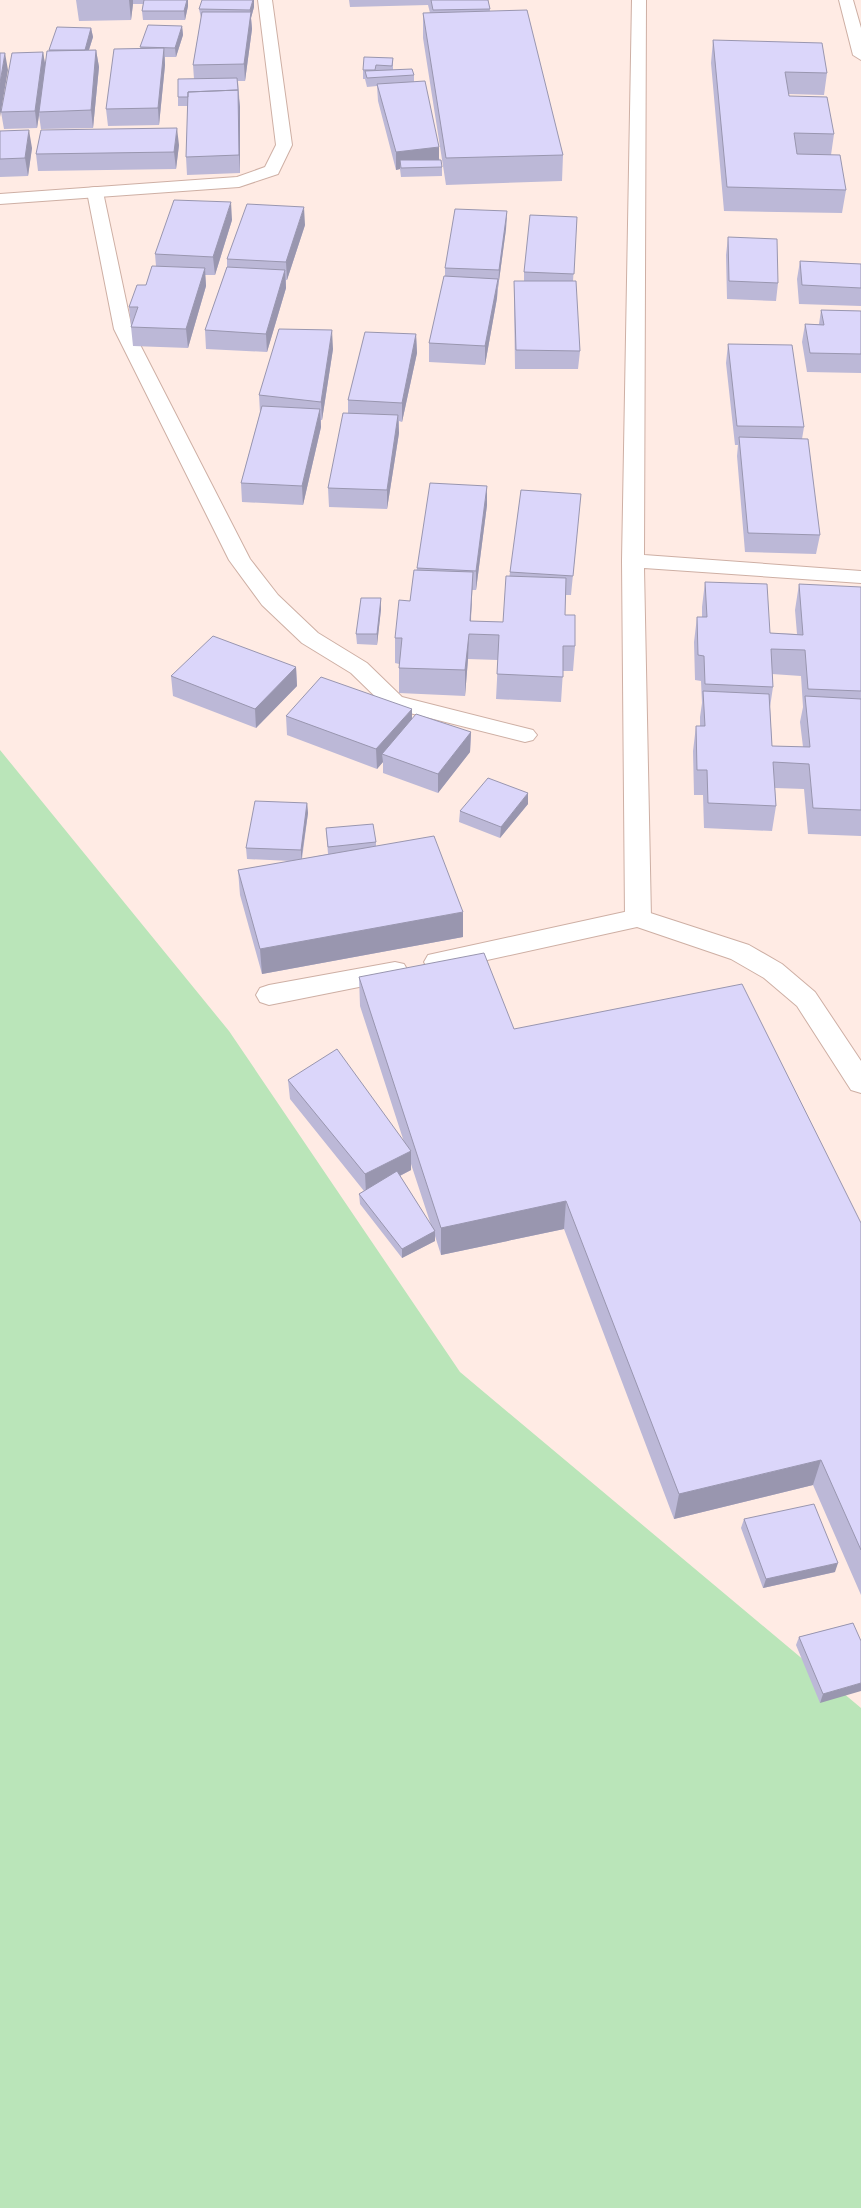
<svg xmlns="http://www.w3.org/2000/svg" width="861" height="2208" font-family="Manrope,sans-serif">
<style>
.green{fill:#bae5b9}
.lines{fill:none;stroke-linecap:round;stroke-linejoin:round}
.service-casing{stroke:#ceafa4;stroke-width:2}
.minor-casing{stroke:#ceafa4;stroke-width:2}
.service{fill:#fff;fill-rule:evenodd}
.minor{fill:#fff;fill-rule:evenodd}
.wall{fill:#bcb8d7;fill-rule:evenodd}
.shaded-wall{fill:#9996af}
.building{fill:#dbd6fa;stroke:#9996af}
</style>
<rect width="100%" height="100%" fill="#ffebe4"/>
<path class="green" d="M0 750 229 1031 460 1372 861 1708V2208H0Z"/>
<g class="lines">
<defs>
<path id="service" d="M839 0H853L861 28V60L853 55Z
M95 187 101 188 103 192 132 329 250 559 278 595 318 633 367 663 402 697 533 730 537 735 533 740 525 742 386 707 351 673 302 643 262 605 229 560 114 329 87 192 89 188Z
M638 909 749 945 782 964 815 992 861 1061V1093L851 1090 797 1006 764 978 731 959 637 927 437 971 428 969 424 962 428 955 437 953Z
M395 962 404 964 408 971 404 978 269 1005 260 1002 256 995 260 988 269 985Z"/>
<path id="minor" d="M258 0H272L292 145 278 174 239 187 0 204V194L237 177 265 167 276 145Z
M632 0H646L644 555 861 571V583L644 568 651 918 647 924 638 927 629 924 625 918 622 561Z"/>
</defs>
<use href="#service" class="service-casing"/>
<use href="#minor" class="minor-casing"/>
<use href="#service" class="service"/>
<use href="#minor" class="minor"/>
</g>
<path class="wall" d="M76 0H188V6L185 20H143L142 11 143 4H133L131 20 79 21Z
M349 0H488L490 11 563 155 562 181 446 185 423 38V13H430L428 5 350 7Z
M254 7 251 18 252 29 245 81H238L240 107V173L187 175 186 157 188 106H178V97L194 79 193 65 201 18 199 9Z
M182 26 183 35 176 57H165V65L159 125 108 126 106 109 141 48 140 47Z
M91 28 93 37 89 50H96L99 67 93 128 41 129 39 115 37 128 4 129 1 112 43 52 45 65 49 50Z
M713 40 827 73 824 95 788 94 789 96 834 134 831 155 846 190 842 213 724 211 711 63Z
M393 58V70L414 75V82L442 167V176L401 177 400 169 396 170 378 101 377 86 367 87 365 79H363V70Z
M0 131 32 148 28 176 0 177Z
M179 145 176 169 38 171 36 154Z
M507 211 506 229 498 288 497 298 485 365 429 362V343L445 276V268Z
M577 217 573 281 580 351 578 369H515L514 299V281H524V272Z
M232 220 215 275H205L206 286 188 348 133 346 129 307 146 285 156 266 155 254Z
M305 225 287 280H286V288L267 352 206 349 205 330 227 267V259Z
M728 237 778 283 776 301 727 299 726 255Z
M800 261 861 264V306L799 304 797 279Z
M821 310 861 311V373L807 372 802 342 805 324H819Z
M416 334 417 353 402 422 399 421V433L387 509 329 507 328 488 348 413V400Z
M728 344 804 427 802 439 820 535 816 554 745 552 737 456 738 445H735L726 363Z
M333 349 322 420H321V427L303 505 242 502 241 483 260 413 259 395Z
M487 486V505L476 590H472L471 621 503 622 510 572 579 513 571 595H565V615L575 646 573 671H563L561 702 496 699 498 660 468 659 465 696 399 693V664L395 663V638L410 601 417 568Z
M705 582 770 633 797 634 795 610 799 584 861 591V836L808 834 804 789 775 788 776 806 772 831 704 828 703 795H694L693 751 696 726H700V717L702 703 701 681 695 680 694 642 697 617H702V607ZM772 674 801 676 803 707 800 722 803 747 772 746 770 707 773 687Z
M381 598V609L377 645 357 644 356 634Z
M296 667 297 686 256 728 173 696 171 676Z
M286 716 412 719 471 732 470 752 438 793 383 773V762L377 769 287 735Z
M307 803 308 813 302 859 328 854 326 828 376 842V846L463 937 262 974 240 895 238 870 291 861 247 859 246 848Z
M528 804 500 838 459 822 460 811Z
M359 977 514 1029 861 1223V1595L813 1485 674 1519 564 1229 441 1255 435 1236V1241L402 1258 360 1204 359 1194 364 1191 290 1099 288 1080 404 1142 360 1006ZM411 1164 431 1225 400 1176 411 1170Z
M744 1519 835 1572 763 1588 741 1528Z
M853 1623 820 1703 796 1645 799 1637Z"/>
<path class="shaded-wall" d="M129 0H133V4L131 20Z
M187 0H188V6L185 20 184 11Z
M253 0H254V7L251 18 252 29 245 81 244 64 250 15V10Z
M182 26 183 35 176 57 175 48Z
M91 28 93 37 86 59 85 50Z
M164 48 165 65 159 125 158 108Z
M96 50 99 67 93 128 91 110Z
M43 52 46 69 39 112V115L37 128 35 111Z
M5 53 8 70 0 117V83Z
M238 90 240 107V173L239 155Z
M177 128 179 145 176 169 174 152Z
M29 130 32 148 28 176 25 158Z
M439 147V164L400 160V169L396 170V152Z
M231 202 232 220 215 275 213 257Z
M304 207 305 225 287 280 286 262Z
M507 211 506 229 498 288 499 270Z
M205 268 206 286 188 348 186 329Z
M285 270 286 288 267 352 266 334Z
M498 279 497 298 485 365V346Z
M332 330 333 349 322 420 321 402Z
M416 334 417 353 402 422V403Z
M320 409 321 427 303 505 302 486Z
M398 415 399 433 387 509V490Z
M487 486V505L476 590V571Z
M473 572 472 597 470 634V621Z
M381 598V609L377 645V634Z
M469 634 468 659 465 696V670Z
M296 667 297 686 256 728 255 709Z
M412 709V728L382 754 383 762 377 769 376 749Z
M471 732 470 752 438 793V774Z
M528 793V804L500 838 501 827Z
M307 803 308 813 301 861V850Z
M463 912V937L262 974 260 949Z
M411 1151V1170L366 1193 365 1174Z
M566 1201 564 1229 441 1255V1228Z
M435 1231V1241L402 1258V1249Z
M821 1460 813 1485 674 1519 679 1494Z
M838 1563 835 1572 763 1588 766 1579Z
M861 1683V1691L820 1703 823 1694Z"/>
<path class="building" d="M144 0H187L184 11H142Z
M202 0H253L250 10 199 9Z
M431 0H488L490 9 433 10Z
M527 10 563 155 446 158 423 13Z
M202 12H251L244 64 193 65Z
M148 25 182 26 175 48 140 47Z
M57 27 91 28 85 50H49Z
M713 40 822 43 827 73 785 72 789 96 827 97 834 134 794 133 797 154 840 155 846 190 727 187Z
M164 48 158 108 106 109 114 49Z
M96 50 91 110 39 112 47 51Z
M43 52 35 111 1 112 12 53Z
M0 53H5L0 83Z
M364 57 393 58 392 66 376 65 375 70H363Z
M412 69 414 75 367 78 365 71Z
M237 78 238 90 188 92V97H178V79Z
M425 81 439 147 396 152 377 84Z
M238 90 239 155 186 157 188 92Z
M177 128 174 152 36 154 41 130Z
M29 130 25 158 0 159V131Z
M400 160H441L442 167 401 168Z
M174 200 231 202 213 257 155 254Z
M247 204 304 207 286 262 227 259Z
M455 209 507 211 499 270 445 268Z
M530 215 577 217 574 274 524 272Z
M728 237 777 239 778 283 729 281Z
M800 261 861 264V288L802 285Z
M152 266 205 268 186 329 131 327 138 307H129L137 285H146Z
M227 267 285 270 266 334 205 330Z
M444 276 498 279 485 346 429 343Z
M514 281H576L580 351 516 350Z
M821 310 861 311V354L810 353 805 324 824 325Z
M279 329 332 330 321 402 259 395Z
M365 332 416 334 402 403 348 400Z
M728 344 792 345 804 427 737 426Z
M262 406 320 409 302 486 241 483Z
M343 413 398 415 387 490 328 488Z
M739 437 808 439 820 535 748 533Z
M430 483 487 486 476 571 417 568Z
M521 490 581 494 573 576 510 572Z
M414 570 473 572 470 621 503 622 506 576 566 578 565 615H575V646H563V677L497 674 499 635 469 634 465 670 399 668 402 638H395L399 600 410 601Z
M705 582 767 584 770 633 803 635 799 584 861 587V691L808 689 805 650 771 649 773 687 705 684 704 656 698 655 697 617H707Z
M361 598H381L377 634H356Z
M213 636 296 667 255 709 171 676Z
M321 677 412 709 376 749 286 716Z
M703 691 769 694 772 746 810 747 805 696 861 699V810L813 808 809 764 773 762 776 806 708 803 707 770H697L696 726H705Z
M416 714 471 732 438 774 382 754Z
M488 778 528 793 501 827 460 811Z
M255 801 307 803 301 850 246 848Z
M373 824 376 842 328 847 326 828Z
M434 836 463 912 260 949 238 870Z
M484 953 514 1029 742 984 861 1223V1550L821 1460 679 1494 566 1201 441 1228 359 977Z
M337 1049 411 1151 365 1174 288 1080Z
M397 1171 435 1231 402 1249 359 1194Z
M814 1504 838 1563 766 1579 744 1519Z
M853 1623 861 1641V1683L823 1694 799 1637Z"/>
</svg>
